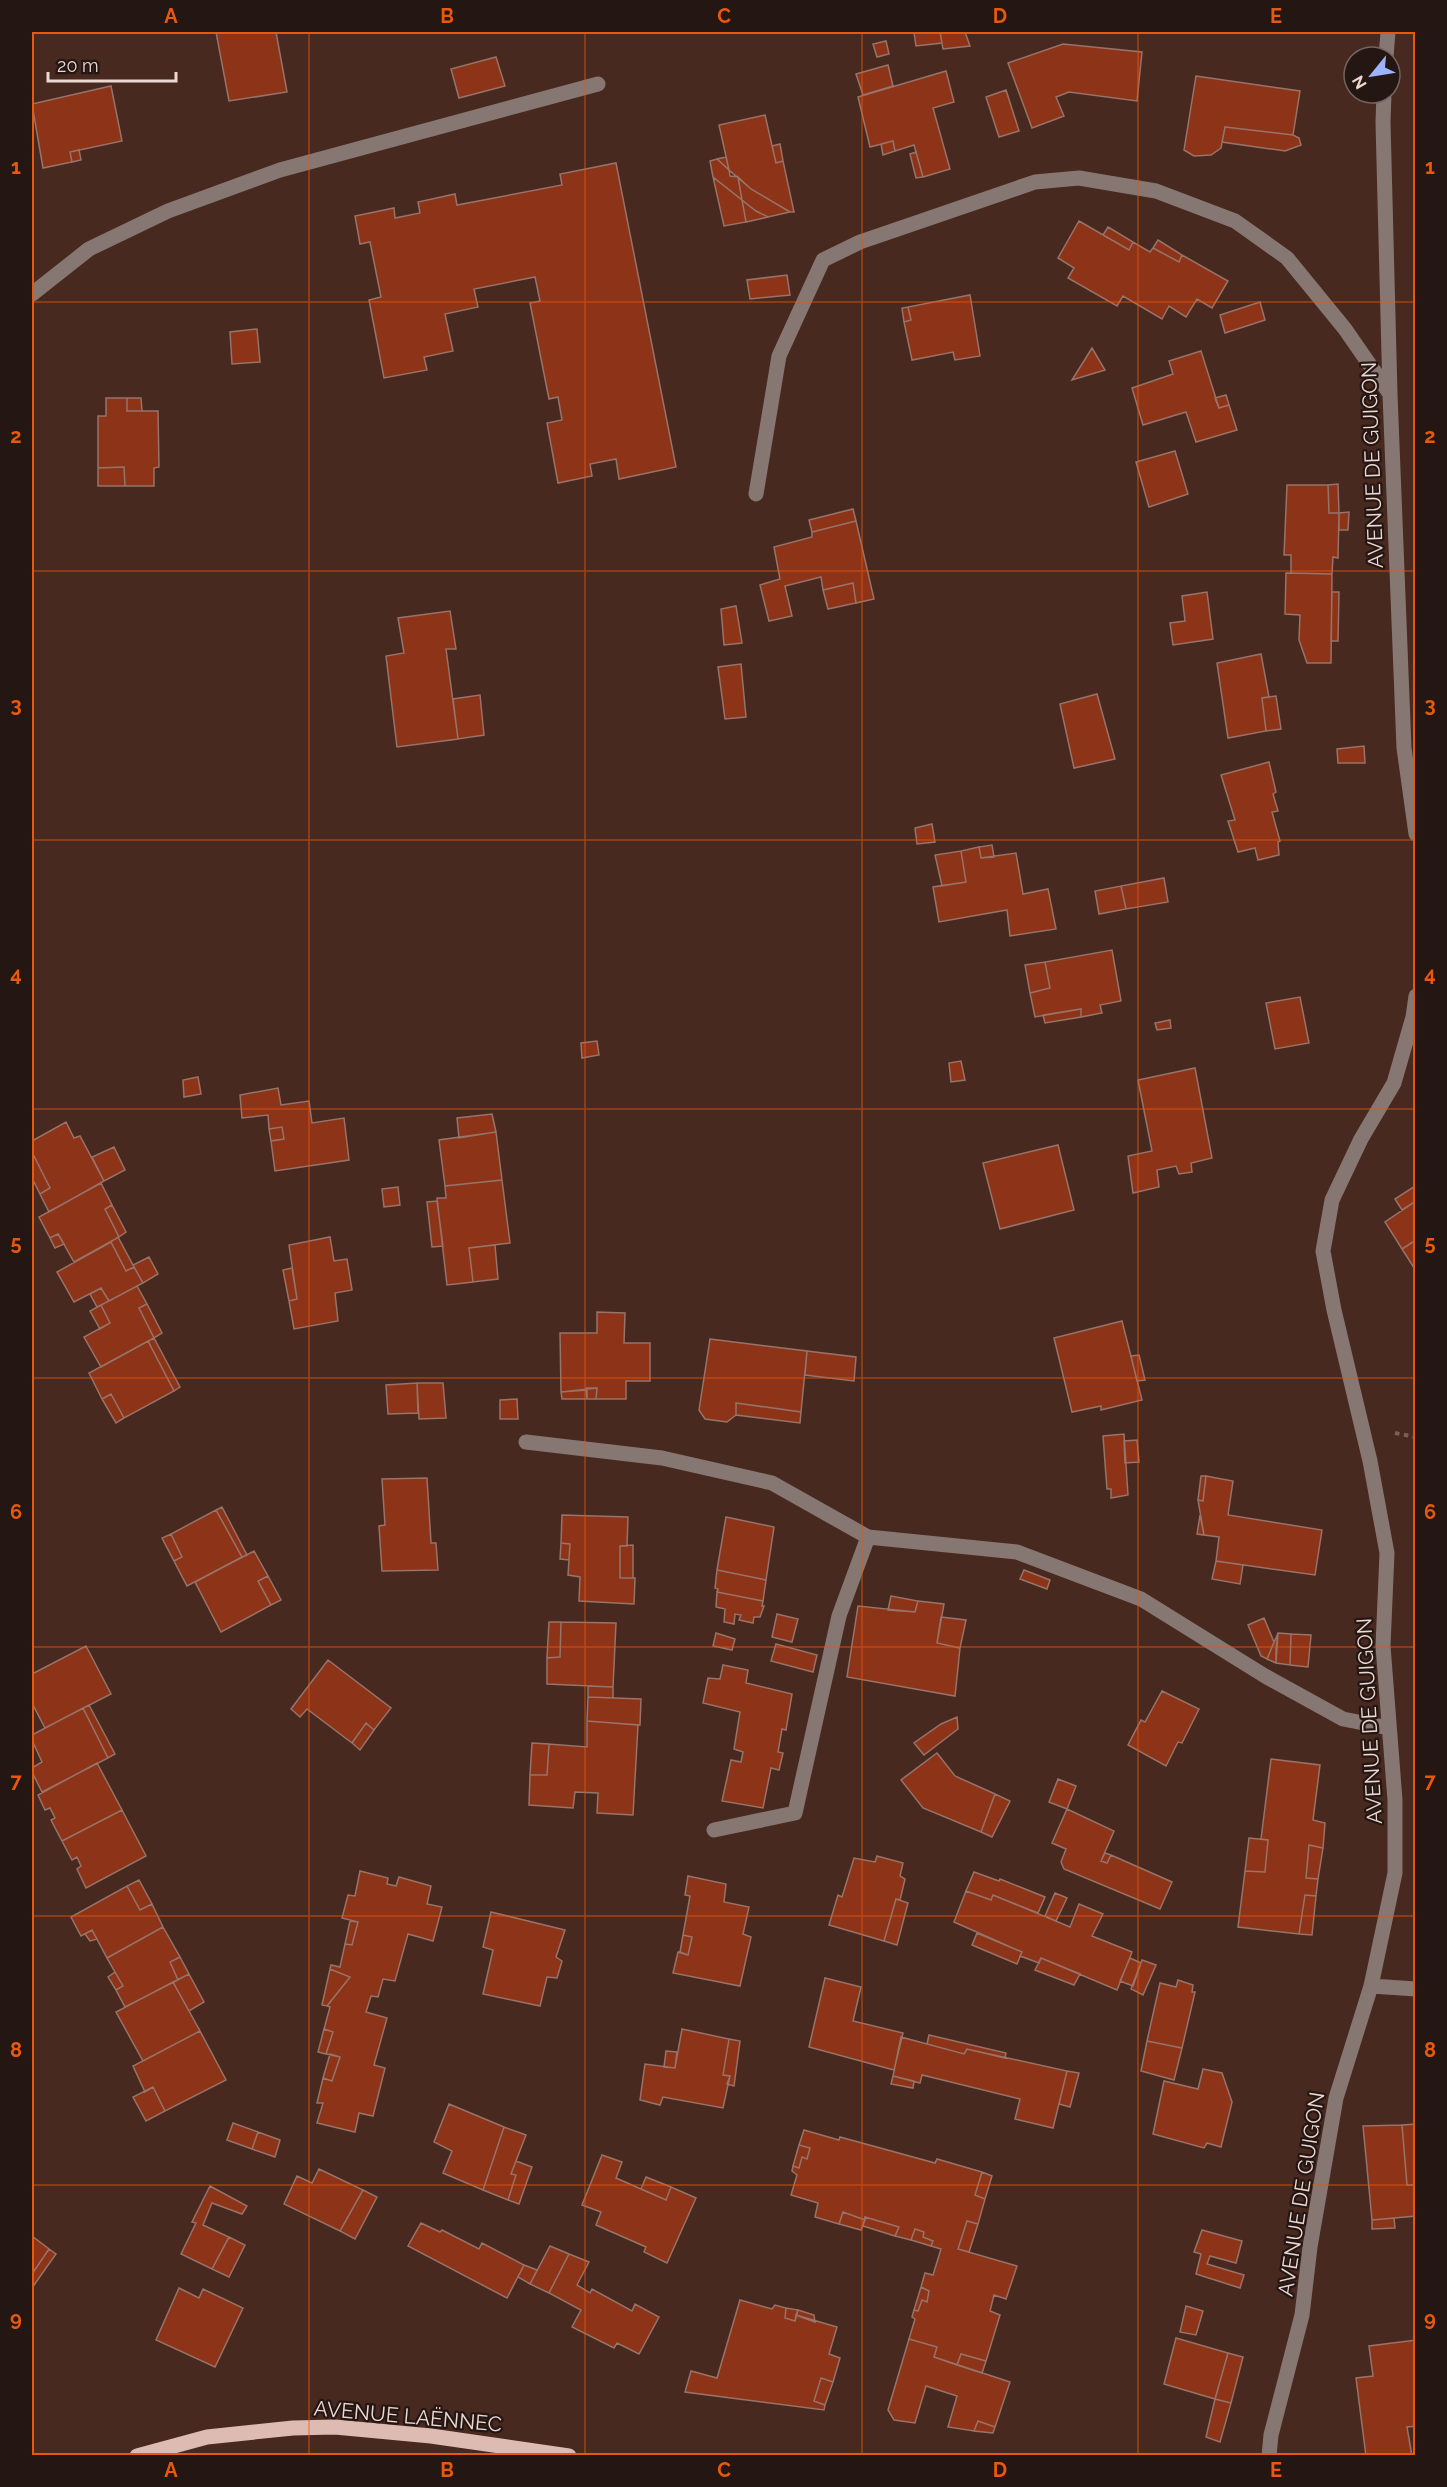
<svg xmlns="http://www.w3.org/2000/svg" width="1447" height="2487" font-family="Raleway,sans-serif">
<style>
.building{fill:#8d3318;stroke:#977369;stroke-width:1.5}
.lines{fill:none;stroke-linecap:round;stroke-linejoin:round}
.path{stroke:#7a5f57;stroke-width:4;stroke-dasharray:4.5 4.5;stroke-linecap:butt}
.minor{stroke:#877772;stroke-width:15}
.major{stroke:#ddbbb2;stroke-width:15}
.grid{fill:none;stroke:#e8590c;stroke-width:1.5;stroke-opacity:0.55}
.labels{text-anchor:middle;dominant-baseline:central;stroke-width:4.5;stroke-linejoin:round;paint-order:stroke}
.street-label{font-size:21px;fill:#ecd8d2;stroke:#241612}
.neatline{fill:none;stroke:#e8590c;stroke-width:2}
.grid-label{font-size:20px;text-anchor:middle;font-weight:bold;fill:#e8590c}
</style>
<rect width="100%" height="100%" fill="#472920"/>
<path class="building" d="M216 32H276L287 92 229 101Z
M940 32 942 43 916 46 914 33Z
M940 32H965L970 46 943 49Z
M886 41 889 54 877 57 873 44Z
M1063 44 1142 52 1137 101 1069 92 1056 97 1064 116 1032 128 1008 63Z
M496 57 505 86 459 98 451 69Z
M888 65 893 86 863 95 856 74Z
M946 71 954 102 933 108 950 169 923 177 914 145 895 151 893 141 870 147 858 97Z
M1196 76 1300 91 1293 135 1225 127 1221 148 1211 155 1194 156 1184 150Z
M111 86 122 141 70 152 72 162 43 168 32 104Z
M1006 90 1019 131 999 137 986 97Z
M765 115 776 163 783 161 794 212H790L751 189 729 170 719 125Z
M1225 127 1293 135 1299 138 1301 145 1285 151 1222 142Z
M893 141 895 151 883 155 881 144Z
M780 144 783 161 776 163 772 146Z
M79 150 81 160 72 162 70 152Z
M916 152 923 177 916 178 910 154Z
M726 157 729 170 717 159Z
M717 159 729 170 730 176 738 177 742 200 713 177 710 161Z
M616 163 676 467 619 479 616 459 590 464 592 476 558 483 547 423 562 420 558 397 549 399 530 303 540 301 535 277 474 289 478 307 445 314 453 351 424 357 427 370 384 378 369 300 381 297 370 242 360 244 355 216 394 208 395 218 420 213 418 202 455 194 457 205 562 185 560 174Z
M713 177 742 200 746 222 724 226Z
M738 177 751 189 790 212 768 217 756 211 742 200Z
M742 200 756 211 768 217 746 222Z
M1079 221 1129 250 1133 242 1150 252 1153 248 1179 262 1182 255 1228 281 1212 308 1197 299 1186 317 1169 306 1162 319 1123 296 1117 306 1068 278 1074 268 1058 258Z
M1108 227 1133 242 1129 250 1103 235Z
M1158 240 1182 255 1179 262 1153 248Z
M787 275 790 295 750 299 747 280Z
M970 295 980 356 955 360 953 352 912 360 904 322 911 320 908 307Z
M1260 302 1265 320 1225 333 1220 315Z
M908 307 911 320 904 322 902 308Z
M257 329 260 362 232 364 230 332Z
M1092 348 1105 370 1072 380Z
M1201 351 1219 408 1229 405 1237 430 1196 442 1186 412 1143 425 1132 388 1173 374 1169 361Z
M1226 395 1229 405 1219 408 1215 398Z
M106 398H127V411H158L159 467 154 468V486H125L124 467 98 468V416H106Z
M127 398H141L142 411H127Z
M1175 451 1188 494 1149 507 1136 462Z
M124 467 125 486H98V468Z
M1338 484 1339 513H1329L1328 485Z
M1287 485H1328L1329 513H1339L1338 558 1333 557 1332 574 1291 573V555H1284Z
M853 509 856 521 812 532 809 520Z
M1349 512 1348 530H1339V513Z
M856 521 874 599 856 603 853 583 823 590 821 577 785 586 792 616 769 621 760 585 780 579 774 547 812 537V532Z
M1286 573 1332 574 1331 663H1307L1299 640 1300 615 1285 614Z
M853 583 856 603 828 609 823 590Z
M1207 592 1213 639 1173 645 1170 623 1185 621 1182 596Z
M1332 592H1339L1338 641H1331Z
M736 606 742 643 724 645 721 609Z
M450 611 456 649H446L458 739 397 747 386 656 404 653 398 618Z
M1261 654 1269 697 1262 698 1266 731 1228 738 1217 663Z
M741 664 746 717 725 719 718 667Z
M1097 694 1115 759 1074 768 1060 704Z
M480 695 484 735 458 739 453 699Z
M1276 696 1281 729 1266 731 1262 698Z
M1364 746 1365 763H1338L1337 749Z
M1269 762 1276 792 1273 794 1278 811 1272 812 1280 841 1278 842 1279 855 1258 860 1255 848 1238 852 1228 821 1235 820 1221 775Z
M932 824 935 842 917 844 915 828Z
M992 845 994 857 981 858 979 847Z
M979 847 981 858 1016 853 1023 894 1048 889 1056 929 1010 936 1007 910 939 922 933 887 966 882 961 851Z
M961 851 966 882 942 886 935 855Z
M1164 878 1168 902 1126 909 1121 886Z
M1121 886 1126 909 1099 914 1095 891Z
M1112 950 1121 1001 1100 1005 1102 1013 1081 1017V1009L1035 1017 1030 993 1050 988 1045 962Z
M1045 962 1050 988 1030 993 1025 965Z
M1300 997 1309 1043 1275 1049 1266 1003Z
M1081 1009V1017L1045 1023 1043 1015Z
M1170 1020 1171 1028 1157 1030 1155 1023Z
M597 1041 599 1055 582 1058 581 1043Z
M961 1061 965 1080 951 1082 949 1063Z
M1195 1068 1212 1158 1191 1163 1192 1172 1179 1174 1176 1166 1157 1170 1159 1187 1133 1193 1128 1156 1152 1151 1138 1080Z
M198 1077 201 1094 184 1097 183 1080Z
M278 1088 281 1105 309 1101 312 1123 344 1118 349 1160 275 1171 271 1141 284 1139 282 1127 269 1129 268 1115 242 1118 240 1095Z
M492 1114 496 1132 459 1138 457 1118Z
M66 1122 74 1138 80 1136 104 1181 49 1212 40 1194 50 1188 32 1152V1141Z
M282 1127 284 1139 271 1141 269 1129Z
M496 1132 502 1180 445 1186 439 1140Z
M1058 1145 1074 1210 1000 1229 983 1163Z
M114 1147 125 1170 104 1181 92 1157Z
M32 1152 50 1188 40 1194 32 1178Z
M502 1180 510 1243 469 1248 473 1282 447 1285 437 1198H446L445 1186Z
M101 1183 112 1205 105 1209 119 1237 74 1262 58 1234 50 1238 39 1217Z
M1415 1186 1416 1201 1402 1210 1395 1199Z
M398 1187 400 1205 384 1207 382 1189Z
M437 1201 443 1246 432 1247 427 1202Z
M1416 1201V1240L1402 1249 1385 1222Z
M112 1205 126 1232 119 1237 105 1209Z
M58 1234 64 1244 55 1248 50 1238Z
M118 1237 134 1267 126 1271 111 1242Z
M330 1237 334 1261 347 1259 352 1290 335 1293 338 1321 294 1329 289 1301 297 1299 289 1245Z
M1416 1240V1271L1402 1249Z
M111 1242 126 1271 134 1267 143 1283 109 1301 101 1288 74 1302 57 1272Z
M495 1245 498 1279 473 1282 469 1248Z
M149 1257 158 1274 143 1283 133 1265Z
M292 1268 297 1299 289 1301 283 1270Z
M137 1286 147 1304 139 1308 154 1338 101 1367 84 1337 110 1323 101 1305Z
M101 1288 109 1301 97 1307 90 1294Z
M147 1304 162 1333 154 1338 139 1308Z
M101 1305 110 1323 100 1329 90 1311Z
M597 1312 625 1313 624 1343H650V1381H626V1399H596L597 1388 561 1392 560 1333H597Z
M1122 1321 1142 1400 1101 1410V1406L1072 1412 1054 1338Z
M154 1338 180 1387 174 1391 148 1341Z
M710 1339 807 1351 801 1412 736 1403V1415L727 1422 705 1419 699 1410Z
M148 1341 174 1391 124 1418 111 1394 102 1399 89 1373Z
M807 1351 856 1357 854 1381 805 1375Z
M1139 1355 1145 1380 1137 1381 1131 1356Z
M417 1383 418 1413 388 1414 386 1385Z
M417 1383H443L446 1418 419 1419Z
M586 1388H597L596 1399H587Z
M587 1390V1399H562L561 1392Z
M111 1394 124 1418 116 1423 102 1399Z
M517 1399 518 1419H500V1400Z
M736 1403 801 1412 800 1423 736 1415Z
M1124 1434 1128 1495 1111 1498V1489H1107L1103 1436Z
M1137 1440 1139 1462 1125 1463 1124 1441Z
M1201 1476H1206L1203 1501 1198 1500Z
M1206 1476 1233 1481 1228 1515 1322 1530 1315 1575 1216 1561 1219 1537 1204 1535 1198 1500 1203 1501Z
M427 1478 431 1543H436L438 1570 382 1571 379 1526 385 1525 382 1479Z
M222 1507 247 1555 242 1557 216 1510Z
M216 1510 242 1557 187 1586 174 1561 182 1557 171 1534Z
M562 1515 628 1517 627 1546H620V1578H635L634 1604 579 1601 580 1577 568 1575 570 1544 561 1543Z
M1200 1515 1204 1535 1197 1534Z
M726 1517 774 1527 766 1580 717 1570Z
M171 1534 182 1557 174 1561 162 1538Z
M561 1543 570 1544 569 1560 560 1559Z
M633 1545V1578H620V1546Z
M254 1551 268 1576 258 1581 271 1605 221 1632 195 1582Z
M1216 1561 1243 1565 1240 1584 1212 1579Z
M717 1570 766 1580 763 1601 717 1592 718 1589 715 1588Z
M1024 1570 1050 1580 1047 1589 1020 1579Z
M268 1576 281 1600 271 1605 258 1581Z
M717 1592 763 1601 762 1606H764L760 1617H754L753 1623 739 1620 741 1615 735 1614 734 1624 724 1622 725 1609 716 1607Z
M891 1596 918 1601 915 1612 888 1610Z
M918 1601 944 1604 937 1643 960 1648 955 1696 847 1677 858 1606 915 1612Z
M777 1614 798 1619 792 1642 772 1637Z
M941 1617 966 1620 960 1648 937 1643Z
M1264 1618 1274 1642 1267 1659 1261 1656 1248 1625Z
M549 1622H561L560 1657 547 1658Z
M561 1622 616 1623 613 1687 547 1684V1658L560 1657Z
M716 1633 735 1639 732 1650 713 1646Z
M1278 1633 1276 1648V1663L1267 1659Z
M1278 1633 1291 1634 1290 1665 1276 1663Z
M1291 1634 1311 1635 1308 1667 1290 1665Z
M776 1644 817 1655 813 1672 771 1661Z
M86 1646 111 1694 45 1728 32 1703V1674Z
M328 1660 391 1708 374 1730 366 1723 352 1743 307 1709 300 1717 291 1709Z
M723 1665 748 1670 746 1683 792 1694 786 1730 782 1729 778 1752 783 1753 779 1770 771 1768 763 1808 722 1801 731 1760 741 1762 743 1752 734 1749 740 1712 703 1703 708 1678 720 1679Z
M588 1686 613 1687V1698L588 1697Z
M1162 1691 1199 1709 1182 1743 1178 1742 1166 1766 1128 1745 1141 1720 1145 1722Z
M588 1697 641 1699 640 1725 587 1721Z
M89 1705 115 1754 108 1758 83 1708Z
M83 1708 108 1758 42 1792 32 1772V1768L42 1762 32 1740V1735Z
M957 1717 958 1729 924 1755 914 1743 941 1724Z
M587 1721 638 1725 633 1815 597 1813 598 1793 575 1792 573 1808 529 1805 530 1775H547L549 1744 587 1747Z
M366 1723 374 1730 360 1750 352 1743Z
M532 1743 549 1744 547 1775H530Z
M937 1753 955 1776 995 1794 981 1832 923 1808 901 1780Z
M1271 1759 1320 1765 1313 1820 1325 1823 1323 1848 1309 1845 1306 1878 1318 1879 1316 1896 1305 1895 1299 1934 1238 1927 1245 1871 1265 1872 1268 1840 1261 1839Z
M97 1763 122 1810 62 1841 51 1820 55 1818 50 1808 45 1810 38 1795Z
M1058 1779 1076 1786 1067 1809 1049 1802Z
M995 1794 1010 1801 992 1837 981 1832Z
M1067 1809 1114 1831 1101 1861 1107 1863 1111 1855 1172 1882 1160 1909 1064 1869 1061 1862 1066 1849 1052 1843Z
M122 1810 146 1856 86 1888 77 1869 81 1866 77 1857 72 1860 62 1841Z
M1249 1838 1268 1840 1265 1872 1245 1871Z
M1309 1845 1323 1848 1318 1879 1306 1878Z
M1105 1853 1111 1855 1107 1863 1101 1861Z
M877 1856 903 1863 900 1876 905 1879 900 1900 896 1899 884 1941 829 1925 838 1895 842 1897 854 1858 875 1862Z
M360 1871 388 1878 387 1884 396 1886 399 1877 431 1886 427 1904 442 1907 433 1941 408 1934 395 1981 383 1979 378 1997 371 1996 366 2012 387 2018 374 2065 385 2068 373 2116 359 2113 355 2132 317 2123 323 2103H317L323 2078 332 2081 340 2057 326 2054 333 2032 324 2029 330 2007 327 2006 350 1977 330 1969 331 1965 340 1967 345 1944 352 1945 358 1922 342 1918 348 1895 355 1896Z
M974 1872 999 1881 1000 1879 1045 1897 1038 1913 993 1895 991 1900 966 1891Z
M688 1876 726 1884 724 1902 749 1907 743 1934 751 1937 740 1986 673 1973 678 1952 688 1955 692 1937 683 1935 690 1896 685 1895Z
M139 1880 152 1904 140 1910 127 1886Z
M127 1886 140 1910 152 1904 163 1927 107 1958 92 1930 81 1936 71 1917Z
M966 1891 991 1900 993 1895 1070 1927 1079 1904 1103 1914 1092 1936 1132 1952 1117 1990 1041 1958 1039 1963 1020 1956 1022 1952 954 1922Z
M1055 1893 1067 1898 1056 1921 1045 1916Z
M1305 1895 1316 1896 1312 1935 1299 1934Z
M896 1899 908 1903 897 1945 884 1941Z
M491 1912 565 1930 556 1957 562 1961 557 1978 547 1977 540 2006 483 1994 493 1950 483 1947Z
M350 1921 358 1922 352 1945 345 1944Z
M163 1927 180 1957 170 1962 178 1980 125 2007 116 1990 123 1986 107 1958Z
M92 1930 97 1939 90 1941 85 1934Z
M977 1933 1022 1952 1017 1964 972 1945Z
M683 1935 692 1937 688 1955 680 1952Z
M180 1957 189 1974 178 1980 170 1962Z
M1041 1958 1080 1974 1074 1985 1035 1970Z
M1130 1958 1141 1963 1133 1986 1120 1981Z
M1142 1960 1156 1965 1143 1995 1131 1989Z
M330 1969 350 1977 327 2006 322 2005Z
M115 1972 123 1986 116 1990 108 1977Z
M189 1974 204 2002 189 2011 173 1982Z
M825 1978 861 1987 853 2021 903 2033 894 2070 809 2047Z
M1178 1980 1193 1985 1192 1992H1195L1182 2048 1147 2041 1160 1983 1176 1987Z
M173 1982 200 2031 143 2061 116 2012Z
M324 2029 333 2032 326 2054 318 2052Z
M682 2029 729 2039 723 2075 730 2076 723 2108 663 2097 660 2105 640 2100 645 2064 675 2068Z
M200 2031 226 2080 165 2111 153 2087 145 2092 133 2066Z
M929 2035 1006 2053 1005 2058 967 2049 964 2054 927 2044Z
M901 2037 964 2054 967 2049 1067 2071 1053 2128 1015 2119 1020 2099 922 2075 920 2083 893 2076Z
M729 2039 740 2041 734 2086 727 2084 730 2076 723 2075Z
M1147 2041 1182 2048 1174 2080 1141 2071Z
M666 2051 677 2052 675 2068 664 2067Z
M330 2054 340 2057 332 2081 323 2078Z
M1203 2069 1222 2073 1232 2102 1221 2147 1207 2143 1204 2148 1153 2134 1164 2081 1198 2089Z
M1067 2071 1079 2073 1070 2107 1059 2104Z
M893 2076 914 2081 913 2088 891 2084Z
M153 2087 165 2111 146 2121 133 2097Z
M449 2104 504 2127 483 2190 443 2173 452 2151 434 2142Z
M233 2123 258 2132 252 2149 227 2140Z
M1416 2124V2185H1407L1402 2125Z
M1402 2125 1407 2185H1416V2216L1372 2220 1363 2126Z
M504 2127 526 2135 511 2174 516 2175 508 2200 483 2190Z
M804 2130 839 2140 840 2137 935 2163 937 2159 982 2172 975 2195 985 2199 978 2224 967 2221 958 2249 1017 2266 1006 2299 994 2295 990 2311 1000 2315 986 2361 961 2354 957 2365 934 2357 937 2347 909 2339 915 2319 912 2317 914 2310 918 2311 922 2300 927 2302 929 2291 921 2287 925 2273 933 2275 941 2249 931 2246 933 2241 923 2237 924 2232 915 2229 911 2240 895 2236 899 2227 865 2217V2220L843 2212 839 2224 815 2217 818 2203 791 2195 797 2175 792 2171 793 2166 799 2168 802 2157 807 2159 810 2148 799 2145Z
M258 2132 280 2140 275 2157 252 2149Z
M799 2145 810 2148 807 2159 802 2157 799 2168 793 2166Z
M602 2155 622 2162 616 2178 666 2200 671 2187 696 2198 667 2263 644 2252 646 2247 596 2225 601 2212 582 2205Z
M516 2161 532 2167 519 2204 508 2200 516 2175 511 2174Z
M319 2169 363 2190 340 2231 284 2204 297 2176 312 2183Z
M982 2172 992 2176 985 2199 975 2195Z
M646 2177 671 2187 666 2200 641 2189Z
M210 2186 247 2206 242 2214 212 2203 203 2225 229 2237 212 2269 181 2254 196 2223 192 2222Z
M363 2190 377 2197 355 2239 340 2231Z
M843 2212 865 2220 861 2230 839 2224Z
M865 2217 899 2227 895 2236 863 2226Z
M1394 2218 1395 2228 1372 2229V2220Z
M967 2221 978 2224 969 2252 958 2249Z
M421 2223 440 2232 442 2230 479 2249 482 2243 524 2265 507 2298 408 2246Z
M915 2229 924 2232 923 2237 933 2241 931 2246 911 2240Z
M1202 2230 1242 2241 1236 2263 1210 2256 1207 2264 1244 2275 1240 2288 1196 2274 1201 2254 1194 2252Z
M32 2236 49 2249 32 2274Z
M229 2237 245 2245 229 2277 212 2269Z
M550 2246 569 2254 549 2293 530 2284Z
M49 2249 56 2254 34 2285 32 2283V2274Z
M569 2254 589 2262 577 2285 590 2293 592 2289 632 2311 635 2304 659 2317 639 2354 617 2343 614 2348 572 2327 581 2310 549 2293Z
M524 2265 537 2270 530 2284 518 2277Z
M921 2287 929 2291 927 2302 922 2300 918 2311 914 2310Z
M179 2288 199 2298 203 2289 243 2308 215 2367 156 2340Z
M740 2300 772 2309 775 2305 786 2308 785 2318 795 2321 796 2315 837 2327 829 2354 840 2358 833 2382 821 2378 814 2401 825 2405 824 2410 685 2392 691 2371 717 2378Z
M1186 2306 1203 2311 1196 2335 1180 2332Z
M786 2308 798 2310 795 2321 785 2318Z
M798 2310 814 2315 815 2322 796 2315Z
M1176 2338 1228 2353 1215 2399 1164 2384Z
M909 2339 937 2347 934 2357 1010 2382 995 2427 978 2421 974 2431 948 2427 957 2396 926 2386 915 2423 894 2420 888 2410Z
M1416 2340V2426L1407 2427 1412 2456H1366L1356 2378 1373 2376 1369 2346Z
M1228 2353 1243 2357 1231 2403 1215 2399Z
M961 2354 986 2361 982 2373 957 2365Z
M821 2378 833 2382 825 2405 814 2401Z
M1215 2399 1231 2403 1220 2442 1206 2437Z
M978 2421 995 2427 993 2433 974 2431Z"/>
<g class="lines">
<path class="path" d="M1395 1433 1416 1437"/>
<path class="minor" d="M1386 57 1388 32
M1384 93 1383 122 1390 394 1404 748 1416 834
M32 294 89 249 168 211 280 170 598 84
M756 494 779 356 823 260 860 242 1035 182 1079 178 1156 191 1235 221 1287 258 1345 329 1390 394
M526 1442 662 1458 772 1483 868 1537
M714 1830 795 1813 839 1616 868 1537 1017 1552 1141 1599 1265 1676 1343 1719 1389 1728
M1371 1986 1416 1989
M1269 2456 1271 2435 1302 2315 1310 2247 1336 2098 1371 1986 1395 1873V1800L1383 1646 1387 1553 1370 1461 1334 1310 1323 1251 1332 1200 1361 1139 1394 1083 1413 1017 1416 996"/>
<path class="major" d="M137 2456 207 2437 293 2428 335 2427 431 2436 569 2456"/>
</g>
<path class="grid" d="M309 32V2456M585 32V2456M862 32V2456M1138 32V2456M32 302H1416M32 571H1416M32 840H1416M32 1109H1416M32 1378H1416M32 1647H1416M32 1916H1416M32 2185H1416"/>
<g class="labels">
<g class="street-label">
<text transform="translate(1372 465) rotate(-92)">AVENUE DE GUIGON</text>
<text transform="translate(1369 1721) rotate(-93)">AVENUE DE GUIGON</text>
<text transform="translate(1301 2194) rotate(-81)">AVENUE DE GUIGON</text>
<text transform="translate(408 2416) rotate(5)">AVENUE LAËNNEC</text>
</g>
</g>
<rect width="1447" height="2487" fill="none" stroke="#241612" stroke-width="66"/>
<g transform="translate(1372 75) rotate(240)"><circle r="28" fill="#241612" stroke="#74645f" stroke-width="1.5"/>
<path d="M0-4.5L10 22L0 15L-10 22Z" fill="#9bb4fd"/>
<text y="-9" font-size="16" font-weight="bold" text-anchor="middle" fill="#ecd8d2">N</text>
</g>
<path d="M48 72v9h128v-9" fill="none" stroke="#ecd8d2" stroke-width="3"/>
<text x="57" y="72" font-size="18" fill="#ecd8d2" stroke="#241612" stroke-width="4.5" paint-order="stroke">20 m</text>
<rect x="33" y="33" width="1381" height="2421" class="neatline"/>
<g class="grid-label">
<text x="171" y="23">A</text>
<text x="447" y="23">B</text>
<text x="724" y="23">C</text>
<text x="1000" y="23">D</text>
<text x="1276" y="23">E</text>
<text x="16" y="174">1</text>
<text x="1430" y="174">1</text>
<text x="16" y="443">2</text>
<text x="1430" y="443">2</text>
<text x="16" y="712">3</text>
<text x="1430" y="712">3</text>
<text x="16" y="981">4</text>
<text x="1430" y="981">4</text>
<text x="16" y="1250">5</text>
<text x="1430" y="1250">5</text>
<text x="16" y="1519">6</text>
<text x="1430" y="1519">6</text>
<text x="16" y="1788">7</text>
<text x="1430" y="1788">7</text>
<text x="16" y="2057">8</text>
<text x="1430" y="2057">8</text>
<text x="16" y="2326">9</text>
<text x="1430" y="2326">9</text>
<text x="171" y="2477">A</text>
<text x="447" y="2477">B</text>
<text x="724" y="2477">C</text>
<text x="1000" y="2477">D</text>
<text x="1276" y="2477">E</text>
</g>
</svg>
